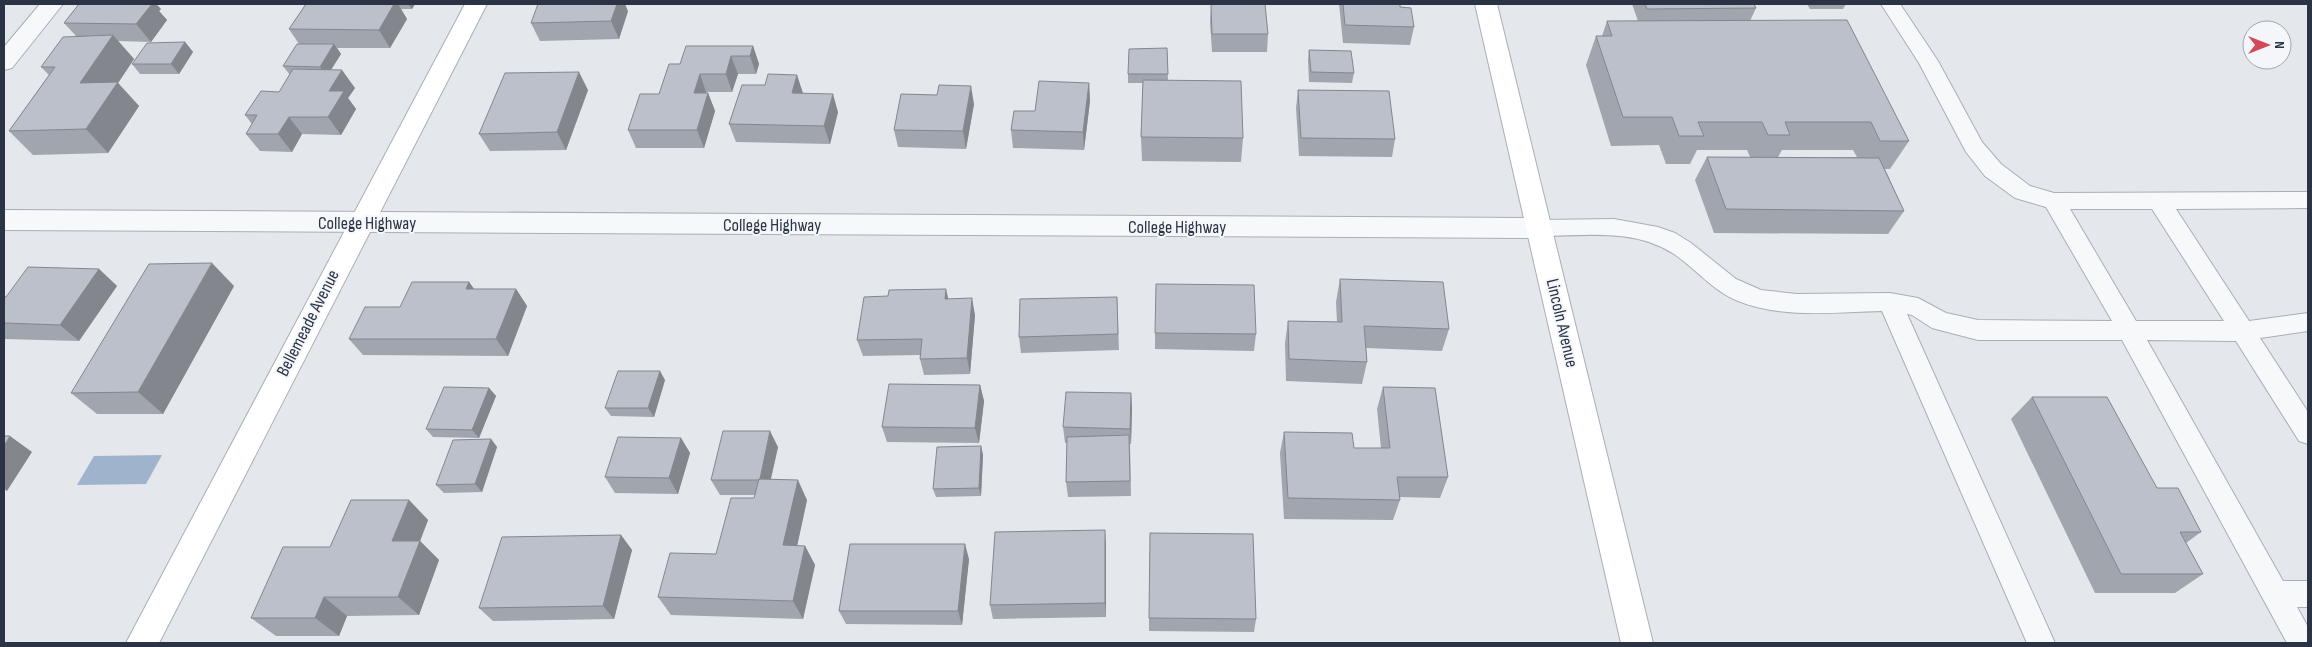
<svg xmlns="http://www.w3.org/2000/svg" width="2312" height="647" font-family="'Sofia Sans Condensed',sans-serif">
<style>
.water{fill:#9fb4cc}
.lines{fill:none;stroke-linecap:round;stroke-linejoin:round}
.lane-casing{stroke:#a9aeb7;stroke-width:2}
.street-casing{stroke:#a9aeb7;stroke-width:2}
.secondary-casing{stroke:#a9aeb7;stroke-width:2}
.lane{fill:#f7f8fa;fill-rule:evenodd}
.street{fill:#f7f8fa;fill-rule:evenodd}
.secondary{fill:#fff;fill-rule:evenodd}
.wall{fill:#a1a5ae;fill-rule:evenodd}
.shaded-wall{fill:#83868d}
.building{fill:#bbc0ca;stroke:#83868d}
.labels{text-anchor:middle;dominant-baseline:central;stroke-width:4;stroke-linejoin:round;paint-order:stroke}
.street-label{font-size:18px;fill:#2b3445;stroke:#f4f6f9}
</style>
<rect width="100%" height="100%" fill="#e4e7ec"/>
<path class="water" d="M162 455 146 484 77 485 94 456Z"/>
<g class="lines">
<defs>
<path id="lane" d="M1881 4H1900L1938 61 1982 142 2001 164 2030 186 2054 193 2308 192V208L2176 209 2249 321 2308 313V331L2260 338 2308 412V444L2299 441 2236 341 2147 340 2283 581H2308V607H2297L2308 627V643H2287L2122 340H1978L1932 328 1912 315 1907 314 2055 643H2027L1882 311C1835 312 1783 319 1738 301 1713 291 1696 269 1674 254 1634 228 1585 236 1540 236L1532 234 1529 228 1532 222 1540 220 1614 219 1658 227 1675 233 1691 243 1736 279 1761 290 1797 294 1890 293 1918 298 1946 313 1978 320 2112 321 2046 207 2015 198 1985 176 1966 152 1919 63ZM2070 209H2152L2224 321H2136Z"/>
<path id="street" d="M40 4H63L12 68 4 70V47Z
M4 210 1540 218 1549 221 1553 228 1549 235 1540 238 4 230Z"/>
<path id="secondary" d="M465 4H487L159 643H126Z
M1475 4H1497L1653 643H1621Z"/>
</defs>
<use href="#lane" class="lane-casing"/>
<use href="#street" class="street-casing"/>
<use href="#secondary" class="secondary-casing"/>
<use href="#lane" class="lane"/>
<use href="#street" class="street"/>
<use href="#secondary" class="secondary"/>
</g>
<path class="wall" d="M79 4H156L161 9 159 11 167 20 151 42 118 41 134 59 118 83 139 106 108 153 33 155 9 131 49 75 41 67 76 36 64 23Z
M306 4H415L412 9H401L407 19 390 48H337L341 54 331 70 355 88 348 98 356 109 341 135 302 134 292 152 260 151 246 134 252 124 245 115 279 92 290 75 283 66 299 44 289 29Z
M1211 4 1268 34 1267 52H1212L1210 22Z
M1339 4H1400V7L1414 27 1410 45 1343 43Z
M1632 4H1754L1756 8 1750 21 1909 141 1890 169H1885L1904 211 1888 234 1714 233 1695 180 1707 157H1750L1747 150H1697L1690 164H1666L1659 145 1611 146 1586 65 1596 36H1602L1607 21H1638ZM1782 150H1853L1857 157H1778Z
M1807 4H1846L1843 9H1810Z
M628 11 619 39 540 41 531 23Z
M185 42 193 52 179 74H140L132 64Z
M753 46 759 64 756 74H738L732 92H706L708 93 715 111 704 148H636L628 130 659 94 680 64Z
M1167 48 1168 80 1243 138 1241 162 1142 161 1141 137 1143 83H1128V74Z
M1309 50 1354 73 1352 83 1309 82 1308 60Z
M797 75 802 93 838 112 830 144 736 142 729 124 765 85Z
M1089 83 1090 101 1084 150 1013 148 1011 130 1035 111Z
M588 90 566 150 490 151 479 134Z
M1298 90 1395 139 1392 157 1299 156 1296 108Z
M974 104 966 149 898 147 894 130Z
M99 269 117 286 79 341 4 339V297H6Z
M1340 279 1449 329 1442 351 1366 348 1367 362 1362 384 1286 381 1285 343 1288 321 1337 322 1336 302Z
M469 282 474 289H516L527 306 508 356 363 355 349 339 400 307Z
M234 286 163 414H97L71 393Z
M1117 297 1119 350 1021 353 1019 337Z
M948 299 975 315 970 374 924 375 920 359V355L863 356 857 340Z
M1155 333 1256 334 1254 351 1155 349Z
M665 380 654 417 611 416 605 408Z
M980 385 984 401 979 443 887 442 882 427Z
M1383 387 1448 477 1440 498 1399 497 1400 500 1393 520 1284 519 1280 453 1284 432 1354 448H1381L1377 409Z
M489 388 496 396 479 438 433 437 426 429Z
M1131 393 1132 409 1131 444H1130L1131 496 1068 497 1066 482 1067 443H1065L1063 427Z
M2032 397 2157 488 2201 532 2186 543 2203 574 2175 593H2095L2011 419Z
M681 438 690 453 678 494 615 493 605 477Z
M491 439 497 447 482 492 444 493 436 485Z
M981 446 983 455 981 496 936 497 933 489Z
M778 447 771 479 807 500 797 546H805L815 565 803 619 671 615 658 597 716 554 754 498 755 495H720L711 480Z
M409 500 428 520 420 541 439 560 419 615 347 616 339 636H276L251 618 330 547Z
M621 535 632 550 614 619 493 621 479 608Z
M1106 544V617L993 619 990 605Z
M969 559 962 625 846 624 839 611Z
M1149 618 1256 619 1254 632 1149 631Z"/>
<path class="shaded-wall" d="M139 4H156L161 9 159 11 167 20 151 42 136 24Z
M394 4H398L407 19 390 48 379 30Z
M408 4H415L412 9Z
M617 4H625L628 11 619 39 611 21Z
M113 35 134 59 118 83 139 106 108 153 86 129 80 83Z
M185 42 193 52 179 74 171 64Z
M334 44 341 54 327 76 320 67Z
M753 46 759 64 756 74 750 56Z
M731 56 738 74 732 92 726 74Z
M342 70 355 88 348 98 356 109 341 135 328 117 329 91Z
M579 72 588 90 566 150 557 132Z
M700 74 706 92 701 111 694 93Z
M797 75 803 93 797 111 792 93Z
M1089 83 1090 101 1084 150 1083 132Z
M971 86 974 104 966 149 963 131Z
M708 93 715 111 704 148 697 130Z
M833 94 838 112 830 144 824 126Z
M289 117 302 134 292 152 278 134Z
M212 263 234 286 163 414 138 392Z
M99 269 117 286 79 341 60 325Z
M469 282 481 299 466 289Z
M516 289 527 306 508 356 496 339Z
M946 289 950 306 945 299Z
M972 298 975 315 970 374 967 358Z
M660 371 665 380 654 417 648 408Z
M980 385 984 401 979 443 975 428Z
M489 388 496 396 479 438 472 430Z
M1131 393 1132 409 1131 444 1130 429Z
M770 431 778 447 767 495 760 480Z
M10 436 32 452 7 491 4 489V446Z
M681 438 690 453 678 494 669 478Z
M491 439 497 447 482 492 475 484Z
M981 446 983 455 981 496 979 488Z
M798 480 807 500 793 565 783 545Z
M409 500 428 520 420 541 439 560 419 615 398 597 392 541Z
M1105 530 1106 544V617L1105 603Z
M621 535 632 550 614 619 603 606Z
M965 544 969 559 962 625 958 611Z
M805 546 815 565 803 619 793 601Z
M324 597 347 616 339 636 315 618Z"/>
<path class="building" d="M79 4H152L136 24 64 23Z
M306 4H394L379 30 289 29Z
M538 4H617L611 21 531 23Z
M1211 4H1265L1268 34H1212Z
M1343 4H1400V7L1411 8 1414 27 1345 25Z
M1645 4H1754L1756 8 1647 9Z
M1847 20 1909 141H1880L1871 122H1785L1790 135H1768L1762 122H1698L1704 136H1679L1672 117H1623L1596 36H1612L1607 21Z
M113 35 80 83 118 82 86 129 9 131 55 67H41L63 37Z
M185 42 171 64H132L147 43Z
M297 44H334L320 67 283 66Z
M686 46H753L750 56H731L726 74H700L694 93H708L697 130H628L640 94H659L669 64H680Z
M1167 48 1168 74H1128L1129 49Z
M1309 50 1351 51 1354 73 1311 72Z
M293 69 342 70 329 91H344L328 117H289L278 134H246L257 115H245L261 91 279 92Z
M579 72 557 132 479 134 505 73Z
M768 74 797 75 792 93 833 94 824 126 729 124 742 85H765Z
M1143 80 1241 81 1243 138 1141 137Z
M1039 81 1089 83 1083 132 1011 130 1014 111H1035Z
M939 85 971 86 963 131 894 130 901 94 937 95Z
M1298 90 1389 91 1395 139 1301 138Z
M1707 157 1879 158 1904 211 1726 209Z
M212 263 138 392 71 393 149 264Z
M28 267 99 269 60 325 4 323V297H6Z
M1340 279 1443 282 1449 329 1364 326 1367 362 1289 359 1288 321 1342 322Z
M412 282H469L466 289H516L496 339H349L365 307H400Z
M1156 284 1254 285 1256 334 1155 333Z
M946 289 945 299 972 298 967 358 920 359 922 339 857 340 864 297 888 296 889 290Z
M1117 297 1118 334 1019 337 1020 299Z
M618 371H660L648 408H605Z
M889 384 980 385 975 428 882 427Z
M444 387 489 388 472 430 426 429Z
M1383 387 1435 388 1448 477H1397L1400 500 1288 498 1284 432 1352 433 1354 448H1390Z
M1066 392 1131 393 1130 429 1063 427Z
M2032 397H2107L2157 488H2178L2201 532H2180L2203 574H2121Z
M723 431H770L760 479H759V480H711Z
M1129 435 1130 481 1066 482 1067 437Z
M4 436H10L4 446Z
M618 437 681 438 669 478 605 477Z
M491 439 475 484 436 485 453 440Z
M981 446 979 488 933 489 937 447Z
M759 479 798 480 783 545 805 546 793 601 658 597 670 553 716 554 731 498H754Z
M351 500H409L392 541H420L398 597H324L315 618H251L283 547H330Z
M1105 530V603L990 605 995 532Z
M1150 533 1253 534 1256 619 1149 618Z
M621 535 603 606 479 608 502 537Z
M850 544H965L958 611H839Z"/>
<g class="labels">
<g class="street-label">
<text x="367" y="223">College Highway</text>
<text x="772" y="225">College Highway</text>
<text x="1177" y="227">College Highway</text>
<text transform="translate(308 323) rotate(-63)">Bellemeade Avenue</text>
<text transform="translate(1562 323) rotate(77)">Lincoln Avenue</text>
</g>
</g>
<rect width="2312" height="647" fill="none" stroke="#2b3445" stroke-width="10"/>
<g transform="translate(2267 45) rotate(90)"><circle r="24" fill="#f4f6f9" stroke="#a4a8b1"/>
<path d="M0-4L9 19L0 12L-9 19Z" fill="#d1495b"/>
<text y="-8" font-size="14" font-weight="bold" text-anchor="middle" fill="#2b3445">N</text>
</g>
</svg>
